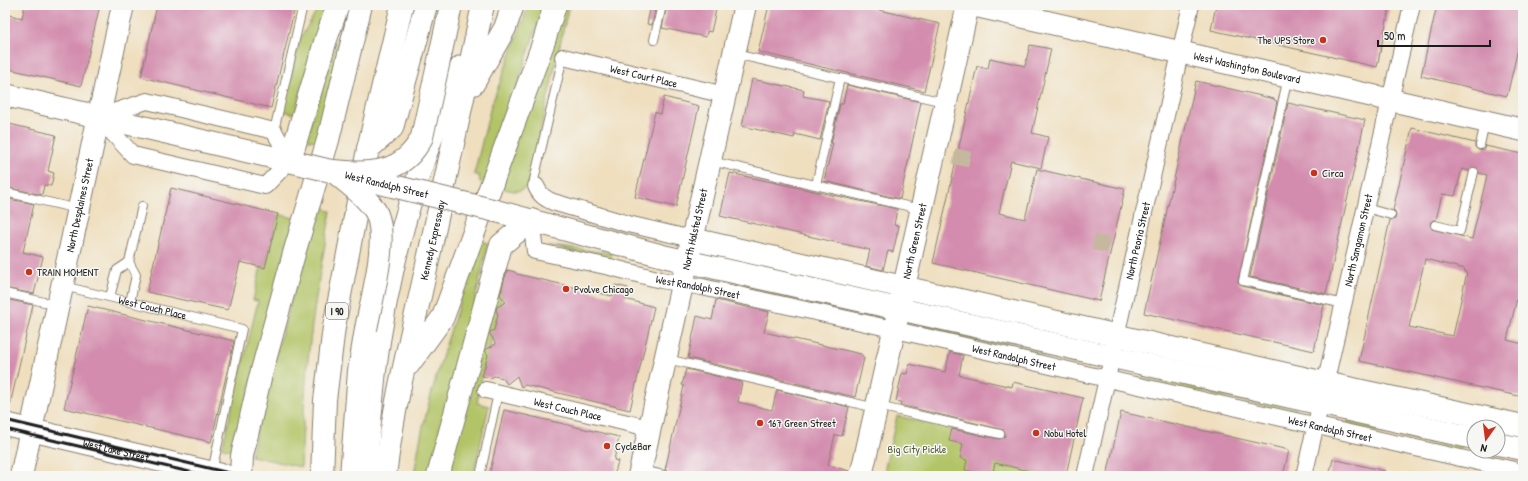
<svg xmlns="http://www.w3.org/2000/svg" width="1528" height="481" font-family="'Patrick Hand',sans-serif">
<style>
.green{fill:#b3c467;stroke:#687042}
.building{fill:#d38cad;fill-rule:evenodd}
.lines{fill:none;stroke-linecap:round;stroke-linejoin:round}
.street-tunnel{stroke:#c5b89e;stroke-width:16;stroke-dasharray:16 8;stroke-linecap:butt}
.lane-casing{stroke:#867e6e;stroke-width:10}
.street-casing{stroke:#867e6e;stroke-width:18}
.secondary-casing{stroke:#867e6e;stroke-width:24}
.highway-casing{stroke:#867e6e;stroke-width:24}
.lane{stroke:#fff;stroke-width:8}
.street{stroke:#fff;stroke-width:16}
.secondary{stroke:#fff;stroke-width:22}
.highway{stroke:#fff;stroke-width:22}
.rail{stroke:#1c1c1c;stroke-width:3}
.secondary-bridge-casing{stroke:#867e6e;stroke-width:24;stroke-linecap:butt}
.highway-bridge-casing{stroke:#867e6e;stroke-width:24;stroke-linecap:butt}
.secondary-bridge{stroke:#fff;stroke-width:22}
.highway-bridge{stroke:#fff;stroke-width:22}
.poi-dot{fill:#c8321e;stroke:#f6f6f2;stroke-width:1.5}
.labels{text-anchor:middle;dominant-baseline:central;stroke-width:3;stroke-linejoin:round;paint-order:stroke}
.shield{fill:#f6f6f2;stroke:#5d5d5c;stroke-width:1}
.shield-label{font-size:10px;font-weight:bold;fill:#1c1c1c}
.poi-label{font-size:11px;fill:#1c1c1c;stroke:#f6f6f2;text-anchor:start}
.street-label{font-size:11px;fill:#1c1c1c;stroke:#f6f6f2}
.park-label{font-size:11px;fill:#515736;stroke:#f6f6f2}
</style>
<rect width="100%" height="100%" fill="#f6f6f2"/>
<filter id="ink" filterUnits="userSpaceOnUse"><feTurbulence type="fractalNoise" baseFrequency=".025" numOctaves="2"/><feDisplacementMap in="SourceGraphic" scale="8" xChannelSelector="R" yChannelSelector="G"/><feConvolveMatrix kernelMatrix="1 2 1 2 8 2 1 2 1" color-interpolation-filters="sRGB"/></filter>
<filter id="wash" filterUnits="userSpaceOnUse"><feTurbulence type="fractalNoise" baseFrequency=".012" numOctaves="4" result="noise"/><feDisplacementMap in="SourceGraphic" scale="16" xChannelSelector="R" yChannelSelector="G"/><feGaussianBlur stdDeviation="0.9" result="paint"/><feColorMatrix in="noise" values="0 0 0 0 0 0 0 0 0 0 0 0 0 0 0 0 0 1.4 0 .05"/><feComposite in="paint" operator="in"/></filter>
<g filter="url(#wash)">
<rect width="100%" height="100%" fill="#efdfbf"/>
<path class="green" d="M320 5H329L294 114 283 111 300 39Z
M348 5H353L319 142 306 139Z
M529 5H544L485 183 480 182 479 176 474 174 491 106Z
M562 5H569L528 185C519 196 508 189 496 187Z
M320 202 324 203C324 208 326 211 331 211 323 255 315 298 310 342 305 383 303 425 301 467L251 456 268 381Z
M278 214 294 218 234 450 222 448 258 301 253 300 261 267 265 268Z
M479 241 488 243 476 296 429 476H414C425 395 456 319 479 241Z
M548 246 612 253 610 260Z
M503 270 507 272 504 279 505 282 504 289 501 290 500 294 502 296 500 306 496 311 498 314 494 330 492 331 491 336 492 338 486 365 484 367 477 403 489 406 473 476H445Z
M737 283 870 313 869 317 735 287Z
M924 324 1083 360 1082 365 923 329Z
M1143 374 1296 408 1295 413 1142 379Z
M897 416 974 433 973 440 982 460 1051 476H883Z
M1348 420 1462 445 1460 451 1347 425Z"/>
<g id="blocks">
<path class="building" d="M25 5H100L81 86 5 68V14L22 18Z
M157 5H288L295 7 271 108 141 77Z
M651 5H656L652 25 647 24Z
M667 5H717L711 32 707 31 706 37 662 28Z
M769 5H858L940 24 924 91 758 52Z
M1216 5H1390L1377 67 1211 30Z
M1437 5H1523V27L1507 96 1421 76Z
M1030 45 1051 49 1032 133 1048 137 1041 168 1011 161 999 213 1025 219 1037 169 1125 189 1099 301 933 263 977 66 988 69 990 58 1025 66Z
M752 79 804 90 803 96 829 101 820 140 795 134 794 138 742 126Z
M1196 81 1274 99V100L1277 101 1238 282 1242 286 1324 305 1314 351 1144 313Z
M847 85 921 102 900 199 824 181 833 143H831L840 104H843Z
M664 97 699 106 676 207 635 197 655 112 660 114Z
M1288 103 1365 120 1326 294 1250 277Z
M5 123 56 135 48 171 54 173 51 186 44 185 42 195 5 187Z
M1412 128 1475 143V147L1478 150 1484 149 1485 146 1523 154V287L1520 286 1507 340 1523 344V397L1359 361 1390 220 1395 219 1396 216 1395 211 1393 210ZM1472 167 1477 168 1479 173 1487 175 1472 239 1432 229 1430 223 1433 220H1436L1442 194 1455 196 1462 169 1469 171ZM1425 259 1465 269 1464 271 1467 272 1453 336 1409 327Z
M730 173 897 209 894 225 899 226 893 252 888 251 887 254 883 270 866 266 870 250 720 216Z
M171 188 278 214 265 268 240 262 228 310 147 292Z
M5 198 34 204 23 252 43 257 34 294 5 288Z
M507 270 515 272 517 274 612 296 615 285 628 288 625 299 654 307 630 410 525 385 521 387 517 376 507 384 503 378 494 376 491 378 482 376 488 355 485 350 496 344 490 334V332L494 330 498 314 496 311 497 307 506 302 500 295Z
M5 299 33 305 10 405 5 404Z
M716 300 769 312 764 332 861 354 864 358 855 397 688 358 697 316 712 320Z
M88 306 234 341 211 442 64 408Z
M950 352 963 355 959 375 1012 387 1013 382 1083 398 1066 475 1061 473 1060 476H1051L995 463 992 476 965 470 967 460 960 458 963 444 949 441 952 429 999 439 1004 437 1005 435 1004 430 900 405 901 402 896 401 902 373 907 374 909 364 945 372Z
M686 369 742 382 738 402 772 410 777 390 849 407 842 436 835 435 828 465 849 471V476H669L668 471 665 470 684 386 682 385Z
M504 410 619 437 614 460 618 461 614 476H489Z
M1121 412 1289 450 1283 476H1107Z
M1333 459 1385 471 1384 476H1329Z"/>
</g>
</g>
<g filter="url(#ink)">
<use href="#blocks" fill-opacity="0" stroke="#867e6e" stroke-width="1"/>
<g class="lines">
<path class="street-tunnel" d="M954 156 972 160
M1093 242 1116 247"/>
<defs>
<g id="lane">
<path d="M654 40 662 5"/>
<path d="M735 54 944 102"/>
<path d="M1288 77 1243 281 1344 304"/>
<path d="M1520 128 1523 114"/>
<path d="M274 131 303 5"/>
<path d="M1480 145 1485 122"/>
<path d="M711 161 920 209"/>
<path d="M816 185 840 78"/>
<path d="M536 186 534 180 563 57"/>
<path d="M5 192 78 209"/>
<path d="M1366 208 1391 215"/>
<path d="M1435 225 1460 231 1474 172"/>
<path d="M129 262 142 206"/>
<path id="s1" d="M63 286 242 329 212 472"/>
<path d="M5 293 57 305"/>
<path d="M110 297 117 270 129 262 136 275 130 302"/>
<path d="M667 359 876 408"/>
<path d="M878 406 1000 434"/>
<path d="M641 470 664 475"/>
<path d="M480 476 498 393"/>
</g>
<g id="street">
<path id="s2" d="M563 57 725 95"/>
<path d="M147 101 274 131 290 160 265 186 133 155 98 117Z"/>
<path d="M536 186C540 195 544 198 553 202L628 224 692 239"/>
<path id="s3" d="M531 220 535 251 610 267 661 280 702 287 870 324 1081 373 1523 472"/>
<path id="s4" d="M1114 345 1191 5"/>
<path id="s5" d="M486 390 649 428"/>
<path d="M1085 476 1109 370"/>
<path id="s6" d="M1304 476 1412 5"/>
</g>
<g id="secondary">
<path id="s7" d="M972 5 1523 130"/>
<path d="M5 95 306 165"/>
<path d="M496 211 667 257 1474 438"/>
<path d="M692 239 1325 383 1523 426"/>
<path id="s8" d="M5 424 226 476"/>
<path d="M1498 444 1523 449"/>
<path id="s9" d="M21 476 123 5"/>
<path id="s10" d="M639 476 745 5"/>
<path id="s11" d="M861 476 968 5"/>
</g>
<g id="highway">
<path d="M440 56 451 5"/>
<path d="M473 84 505 28 513 5"/>
<path d="M368 149 392 128 426 5"/>
<path d="M290 160 326 39 338 5"/>
<path d="M409 364 443 317 544 41 555 5"/>
<path d="M241 476 242 456 260 378 295 250 328 140 361 5"/>
<path d="M322 476 325 400 334 327 368 149 402 5"/>
<path d="M351 476 359 371 366 329"/>
<path d="M373 476C371 472 368 467 367 462 366 447 370 426 371 411 378 318 401 218 434 131 443 109 452 88 461 67"/>
<path id="s12" d="M385 476C393 408 410 341 425 274 445 185 464 95 483 5"/>
<path d="M438 476 501 245 531 220"/>
</g>
</defs>
<use href="#lane" class="lane-casing"/>
<use href="#street" class="street-casing"/>
<use href="#secondary" class="secondary-casing"/>
<use href="#highway" class="highway-casing"/>
<use href="#lane" class="lane"/>
<use href="#street" class="street"/>
<use href="#secondary" class="secondary"/>
<use href="#highway" class="highway"/>
<path class="rail" d="M5 420 242 476
M5 429 207 476"/>
<defs>
<g id="secondary-bridge">
<path id="s13" d="M306 165 496 211"/>
</g>
<path id="highway-bridge" d="M333 171C371 175 404 174 422 137L440 56
M333 171C347 183 364 194 374 209 391 233 371 301 366 329"/>
</defs>
<use href="#secondary-bridge" class="secondary-bridge-casing"/>
<use href="#highway-bridge" class="highway-bridge-casing"/>
<use href="#secondary-bridge" class="secondary-bridge"/>
<use href="#highway-bridge" class="highway-bridge"/>
</g>
</g>
<g class="poi-dot">
<circle cx="1323" cy="40" r="4"/>
<circle cx="1314" cy="173" r="4"/>
<circle cx="29" cy="272" r="4"/>
<circle cx="566" cy="289" r="4"/>
<circle cx="760" cy="423" r="4"/>
<circle cx="1036" cy="433" r="4"/>
<circle cx="607" cy="446" r="4"/>
</g>
<g class="labels">
<rect class="shield" x="326" y="303" width="22" height="16" rx="3"/>
<g class="shield-label">
<text x="337" y="311">I 90</text>
</g>
<g class="poi-label">
<text x="1315" y="40" text-anchor="end">The UPS Store</text>
<text x="1322" y="173">Circa</text>
<text x="37" y="272">TRAIN MOMENT</text>
<text x="574" y="289">Pvolve Chicago</text>
<text x="768" y="423">167 Green Street</text>
<text x="1044" y="433">Nobu Hotel</text>
<text x="615" y="446">CycleBar</text>
</g>
<g class="street-label">
<text stroke="none"><textPath href="#s7" startOffset="282">West Washington Boulevard</textPath></text>
<text stroke="none"><textPath href="#s2" startOffset="83">West Court Place</textPath></text>
<text stroke="none"><textPath href="#s13" startOffset="83">West Randolph Street</textPath></text>
<text stroke="none"><textPath href="#s9" startOffset="277">North Desplaines Street</textPath></text>
<text stroke="none"><textPath href="#s10" startOffset="253">North Halsted Street</textPath></text>
<text stroke="none"><textPath href="#s12" startOffset="241">Kennedy Expressway</textPath></text>
<text stroke="none"><textPath href="#s11" startOffset="241">North Green Street</textPath></text>
<text stroke="none"><textPath href="#s4" startOffset="107">North Peoria Street</textPath></text>
<text stroke="none"><textPath href="#s6" startOffset="242">North Sangamon Street</textPath></text>
<text stroke="none"><textPath href="#s3" startOffset="198">West Randolph Street</textPath></text>
<text stroke="none"><textPath href="#s1" startOffset="92">West Couch Place</textPath></text>
<text stroke="none"><textPath href="#s3" startOffset="522">West Randolph Street</textPath></text>
<text stroke="none"><textPath href="#s5" startOffset="84">West Couch Place</textPath></text>
<text stroke="none"><textPath href="#s3" startOffset="846">West Randolph Street</textPath></text>
<text stroke="none"><textPath href="#s8" startOffset="114">West Lake Street</textPath></text>
</g>
<g class="park-label">
<text x="917" y="449">Big City Pickle</text>
</g>
</g>
<rect width="1528" height="481" fill="none" stroke="#f6f6f2" stroke-width="20"/>
<g transform="translate(1486 439) rotate(194)"><circle r="19" fill="#f6f6f2" stroke="#9f9f9c"/>
<path d="M0-3L7 15L0 10L-7 15Z" fill="#c8321e"/>
<text y="-6" font-size="11" font-weight="bold" text-anchor="middle" fill="#1c1c1c">N</text>
</g>
<path d="M1378 40v6h112v-6" fill="none" stroke="#1c1c1c" stroke-width="2"/>
<text x="1384" y="40" font-size="12" fill="#1c1c1c" stroke="#f6f6f2" stroke-width="3" paint-order="stroke">50 m</text>
</svg>
